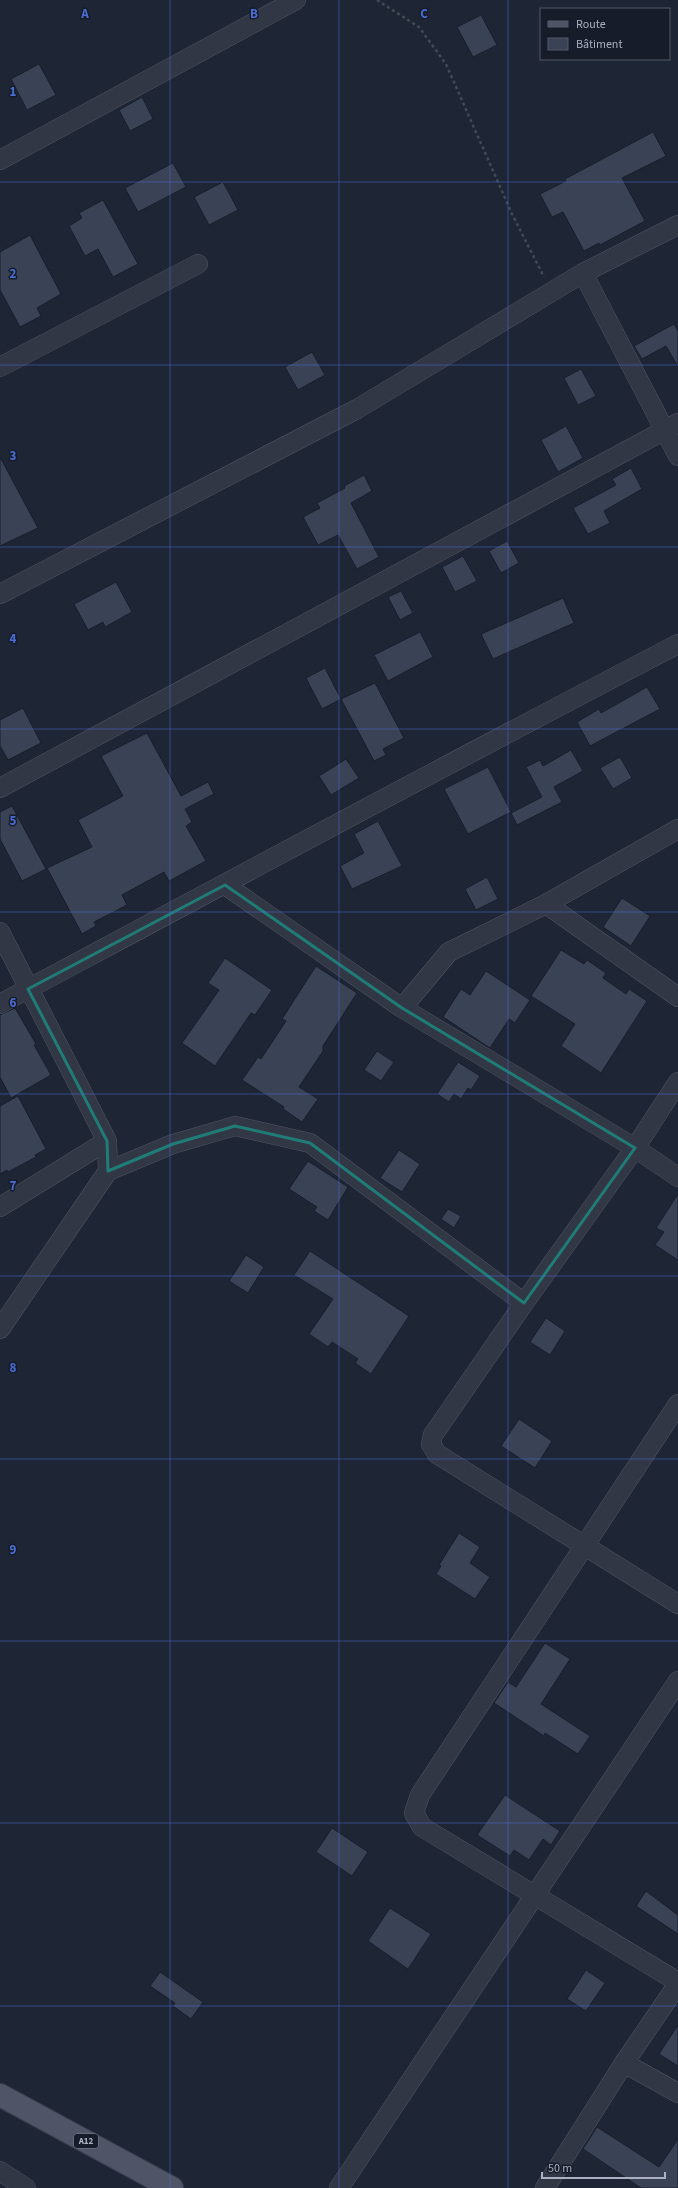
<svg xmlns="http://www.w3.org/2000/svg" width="678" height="2188" font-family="'Source Sans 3',sans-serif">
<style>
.building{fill:#3a4256;stroke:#191e2c}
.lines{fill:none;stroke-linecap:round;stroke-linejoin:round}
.street-casing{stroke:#4f5464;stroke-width:20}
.primary-casing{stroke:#3b404f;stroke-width:24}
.path{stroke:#3e4d53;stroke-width:2.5;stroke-dasharray:3 3;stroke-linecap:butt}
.street{stroke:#323745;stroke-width:19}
.primary{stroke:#4f5566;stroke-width:22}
.marked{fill:none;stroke:#1f7c76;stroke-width:3;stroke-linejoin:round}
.grid{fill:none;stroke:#486cd2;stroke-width:1;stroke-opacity:0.55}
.labels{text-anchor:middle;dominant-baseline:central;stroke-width:3;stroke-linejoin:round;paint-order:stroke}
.shield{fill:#171c2a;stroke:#7f8495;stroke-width:1}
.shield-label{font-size:9px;font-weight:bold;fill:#abb1c3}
.grid-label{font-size:13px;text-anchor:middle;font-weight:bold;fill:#486cd2;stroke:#171c2a;stroke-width:3;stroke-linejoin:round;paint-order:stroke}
</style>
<rect width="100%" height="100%" fill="#1e2535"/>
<path class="building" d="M481 15 497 45 473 57 457 27Z
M39 64 56 95 27 110 11 79Z
M142 97 153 119 130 131 119 110Z
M653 132 666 156 622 178 645 221 600 245 599 243 584 251 563 212 552 217 540 194 566 181 565 179Z
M173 163 186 187 138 212 125 188Z
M223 182 238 210 209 225 194 197Z
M103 200 138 264 113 277 98 249 85 256 69 226 82 218 79 213Z
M30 235 61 294 37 308 41 316 20 327 0 290V252Z
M674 324 678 331V367L666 346 642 359 634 346Z
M312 352 325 375 298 390 285 367Z
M581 369 596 396 578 405 564 378Z
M566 426 583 458 558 472 541 440Z
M0 457 38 528 0 546Z
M631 468 642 489 604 511 610 523 588 534 573 508 616 485 612 479Z
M364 475 372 491 351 503 379 557 357 569 338 535 318 545 303 517 320 508 317 503 345 488 344 486Z
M507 541 519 563 501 573 489 551Z
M463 556 477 581 455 592 442 567Z
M116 582 132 612 105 627 103 622 88 630 74 604Z
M401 591 413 613 400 620 388 597Z
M563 598 574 623 493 659 481 634Z
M420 632 433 657 388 681 374 655Z
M325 668 341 699 322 709 306 678Z
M375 683 404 738 383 749 386 755 374 761 341 699Z
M647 687 660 709 590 746 577 722 599 709 601 713Z
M23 708 41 743 8 760 0 746V720Z
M147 733 181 796 208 782 214 794 185 809 192 822 186 826 206 861 169 881 164 872 122 895 127 905 94 922 96 926 82 934 47 868 92 847 78 820 123 796 101 756Z
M571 750 583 771 554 787 562 802 517 825 511 813 542 797 526 767 540 760 543 766Z
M620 757 632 778 613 789 600 768Z
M346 759 359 778 331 795 319 776Z
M488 767 511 812 468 834 444 789Z
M12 806 46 869 22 881 0 839V812Z
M378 821 402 866 352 889 340 866 364 853 354 834Z
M487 877 498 899 476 910 465 889Z
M622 898 650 916 631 946 603 927Z
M561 950 584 964 587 960 606 973 603 978 626 994 629 989 647 1001 601 1073 561 1046 575 1024 531 996Z
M225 958 272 990 255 1015 251 1013 215 1066 182 1043 219 990 208 983Z
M316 966 357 993 323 1046V1051L299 1087 318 1099 302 1122 283 1109 284 1107 242 1080 258 1057 261 1059 286 1021 282 1019Z
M486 971 530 1000 515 1023 509 1019 490 1048 443 1017 461 989 470 995Z
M15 1008 36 1044 34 1045 51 1075 11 1098 0 1077V1015Z
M377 1051 394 1062 381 1081 364 1070Z
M458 1062 480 1076 471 1090 468 1088 461 1099 454 1094 449 1102 437 1094Z
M18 1096 46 1149 35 1155 36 1157 8 1172 7 1170 0 1174V1106Z
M399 1150 420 1164 402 1192 380 1178Z
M308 1161 348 1187 328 1220 314 1211 317 1207 289 1189Z
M678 1194V1260L655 1245 664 1232 656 1228Z
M448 1209 461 1216 454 1228 441 1219Z
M310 1251 409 1316 371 1374 355 1363 358 1359 332 1342 328 1347 309 1334 333 1299 294 1275Z
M246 1255 264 1267 248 1293 229 1281Z
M546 1318 565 1331 550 1355 530 1342Z
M519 1419 552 1441 535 1468 501 1446Z
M459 1533 480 1547 470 1563 490 1577 475 1599 436 1574 441 1566 439 1565Z
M545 1643 570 1659 541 1704 590 1736 578 1754 545 1733 544 1736 494 1703 508 1682 516 1687Z
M505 1795 560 1831 551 1845 543 1839 529 1860 514 1850 510 1856 477 1835Z
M332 1828 368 1852 352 1876 316 1852Z
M646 1891 678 1915V1934L636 1906Z
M390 1908 431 1934 408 1969 368 1941Z
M586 1970 605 1983 586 2011 567 1999Z
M160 1972 203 2002 191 2019 173 2006 175 2003 150 1986Z
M678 2025V2066L659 2054Z
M597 2127 659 2167 678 2139V2188H641L583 2149Z"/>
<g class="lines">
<defs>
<path id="street" d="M0 160 296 0
M583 273 678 456
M0 367 198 264
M0 594 357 409 583 273 678 225
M0 788 678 423
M225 885 402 1008 635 1148 678 1177
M546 904 678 997
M0 932 107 1141 108 1171 0 1329
M0 1004C226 883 451 762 678 644
M402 1008 449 952 546 904 678 829
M678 1082 635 1148 524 1303 433 1435 431 1444 437 1454 678 1604
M108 1171 173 1144 235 1126 310 1143 524 1303
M0 1207 107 1141
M678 1404 420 1795 414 1813 422 1827 678 1982
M624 2063 678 2093
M0 2171 26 2188
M339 2188 678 1681
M545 2188 624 2063 678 1984"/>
<path id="primary" d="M0 2095 172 2188"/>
</defs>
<use href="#street" class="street-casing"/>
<use href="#primary" class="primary-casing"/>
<path class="path" d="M377 0 419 27 446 64 512 214 544 277"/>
<use href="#street" class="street"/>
<use href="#primary" class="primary"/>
</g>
<path class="marked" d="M225 885 402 1008 635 1148 524 1303 310 1143 235 1126 173 1144 108 1171 107 1141 28 989Z"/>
<path class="grid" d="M170 0V2188M339 0V2188M508 0V2188M0 182H678M0 365H678M0 547H678M0 729H678M0 912H678M0 1094H678M0 1276H678M0 1459H678M0 1641H678M0 1823H678M0 2006H678"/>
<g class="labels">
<rect class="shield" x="74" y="2134" width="24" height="14" rx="3"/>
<g class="shield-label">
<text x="86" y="2141">A12</text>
</g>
</g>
<g class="grid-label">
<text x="85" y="18">A</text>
<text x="254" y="18">B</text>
<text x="424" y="18">C</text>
<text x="13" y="96">1</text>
<text x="13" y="278">2</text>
<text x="13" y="460">3</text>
<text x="13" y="643">4</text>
<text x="13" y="825">5</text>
<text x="13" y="1007">6</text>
<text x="13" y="1190">7</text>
<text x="13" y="1372">8</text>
<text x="13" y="1554">9</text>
</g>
<rect x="540" y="8" width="130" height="52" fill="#171c2a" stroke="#525867"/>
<rect x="548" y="21" width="20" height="6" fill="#4f5566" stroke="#525867"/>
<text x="576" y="28" font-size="12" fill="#abb1c3">Route</text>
<rect x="548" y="38" width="20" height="12" fill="#3a4256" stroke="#525867"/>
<text x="576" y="48" font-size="12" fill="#abb1c3">Bâtiment</text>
<path d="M542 2172v6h123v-6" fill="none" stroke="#abb1c3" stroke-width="2"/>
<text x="548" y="2172" font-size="12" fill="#abb1c3" stroke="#171c2a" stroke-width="3" paint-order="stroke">50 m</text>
</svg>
